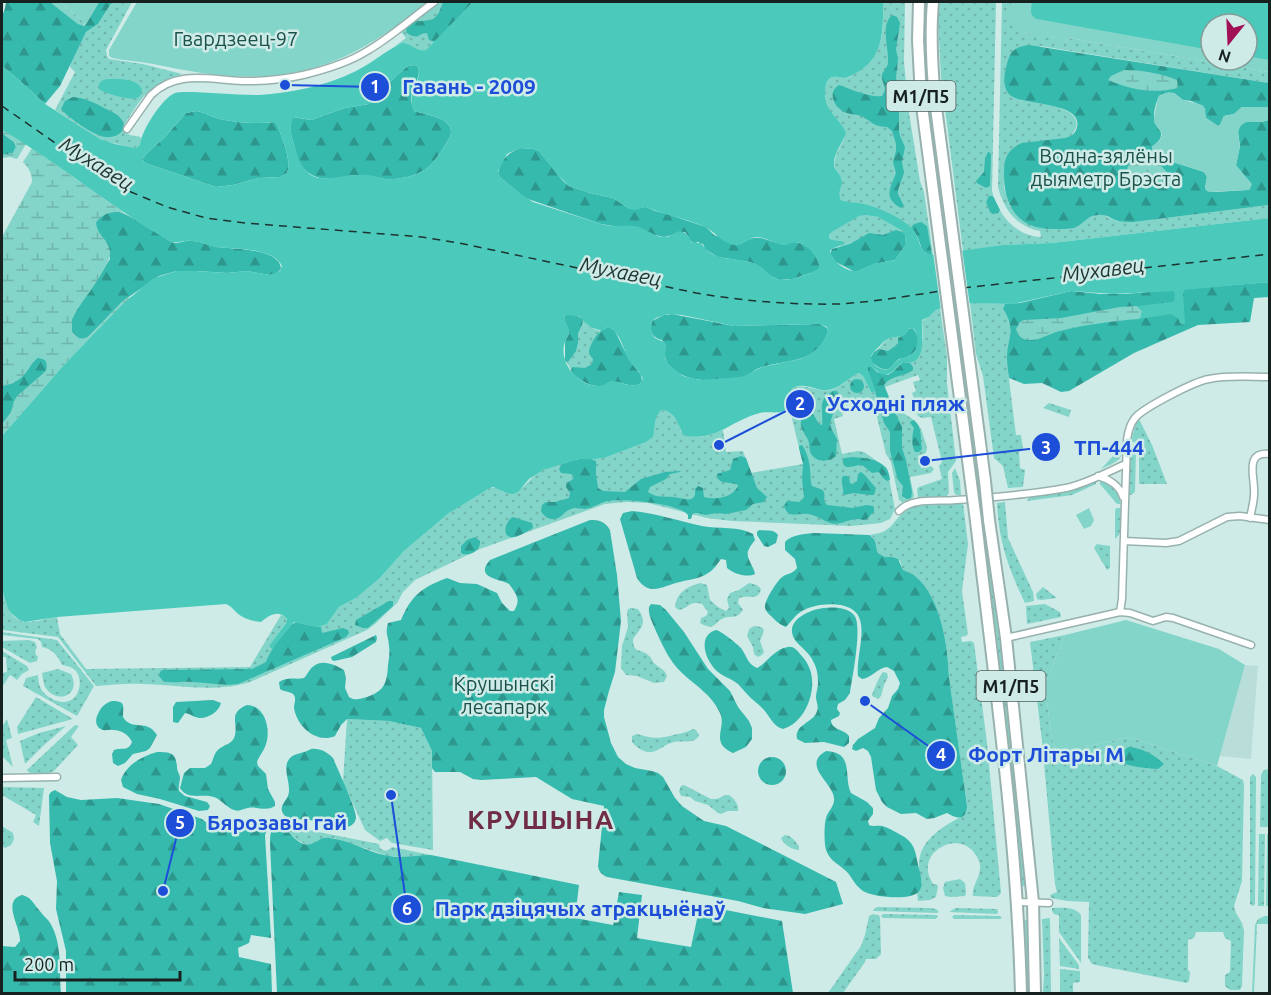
<svg xmlns="http://www.w3.org/2000/svg" width="1271" height="995" font-family="Ubuntu,sans-serif">
<style>
.built{fill:#b9ded9}
.grass{fill:url(#grass-dots)}
.forest{fill:url(#forest-firs)}
.wetland{fill:url(#wetland-marsh)}
.garden{fill:#83d4c9;fill-rule:evenodd}
.water{fill:#4bcabc;fill-rule:evenodd}
.pier{fill:#cfebe7}
.lines{fill:none;stroke-linecap:round;stroke-linejoin:round}
.ferry{stroke:#1e3431;stroke-width:1.5;stroke-dasharray:8 6;stroke-linecap:butt}
.street-casing{stroke:#97b2ae;stroke-width:9}
.highway-casing{stroke:#97b2ae;stroke-width:14}
.street{stroke:#fff;stroke-width:6}
.highway{stroke:#fff;stroke-width:10}
.highway-bridge-casing{stroke:#97b2ae;stroke-width:14;stroke-linecap:butt}
.highway-bridge{stroke:#fff;stroke-width:10}
.labels{text-anchor:middle;dominant-baseline:central;stroke-width:5;stroke-linejoin:round;paint-order:stroke}
.shield{fill:#cfebe7;stroke:#4e5e5c;stroke-width:1.5}
.shield-label{font-size:18px;font-weight:bold;fill:#172220}
.park-label{font-size:20px;fill:#1b514b;stroke:#cfebe7}
.water-label{font-size:21px;font-style:italic;fill:#1e3431;stroke:#cfebe7}
.district-label{font-size:26px;font-weight:bold;letter-spacing:1.5px;fill:#702c45;stroke:#cfebe7}
.leader{fill:none;stroke:#1d4ed8;stroke-width:2}
.callout-dot{fill:#1d4ed8;stroke:#cfebe7;stroke-width:2}
.mark-label{font-size:18px;text-anchor:middle;font-weight:bold;fill:#fff}
.callout-label{font-size:21px;text-anchor:middle;font-weight:bold;fill:#1d4ed8;stroke:#cfebe7;stroke-width:5;stroke-linejoin:round;paint-order:stroke}
</style>
<defs>
<pattern id="grass-dots" width="8" height="8" patternUnits="userSpaceOnUse" patternTransform="scale(1.5)"><rect width="8" height="8" fill="#83d4c9"/><path d="M2 2h.1M6 6h.1" fill="none" stroke="#70b6ac" stroke-width="1.8" stroke-linecap="round"/></pattern>
<pattern id="forest-firs" width="22" height="20" patternUnits="userSpaceOnUse" patternTransform="scale(1.5)"><rect width="22" height="20" fill="#37baae"/><path d="M5 1l3.5 6h-7zM16 11l3.5 6h-7z" fill="#2d978d"/></pattern>
<pattern id="wetland-marsh" width="20" height="14" patternUnits="userSpaceOnUse" patternTransform="scale(1.5)"><rect width="20" height="14" fill="#83d4c9"/><path d="M1 5h8M5 5V1M11 12h8M15 12V8" fill="none" stroke="#70b6ac"/></pattern>
</defs>
<rect width="100%" height="100%" fill="#cfebe7"/>
<path class="built" d="M1245 665 1258 666 1251 759 1219 756Z"/>
<path class="grass" d="M50 2H60L86 24 82 26 78 24Z
M112 2H132L106 50 107 56 109 59 143 64 182 74C169 79 154 86 144 96 135 106 129 119 121 129L130 135 141 137 140 145 136 148 108 142 100 139 55 110 75 72 70 67 72 59 86 32 98 24Z
M436 2H473L426 50C414 52 410 39 395 46L406 38 401 32 403 30 401 27Z
M883 2H905L904 62 909 113 920 181 924 192 933 255H928C923 246 919 237 913 229 905 218 876 207 862 204 853 202 846 204 839 198V190L842 179 835 168 834 164 836 155 844 139 843 127C839 122 834 118 831 113 826 104 820 85 831 78 836 75 843 78 849 77 860 73 876 54 880 43 884 33 883 13 883 2Z
M924 2H928L926 27 943 193H940C930 130 920 66 924 2Z
M940 2H996L992 191C998 214 1015 236 1041 237L1040 231C1016 226 1004 210 998 187L1002 2H1012L1010 17 1026 33 1056 37 1066 42 1069 38 1269 72V83L1040 46 1020 100C1036 103 1095 107 1071 136L1004 167V188L1010 207 1041 228H1072L1087 218 1094 215 1101 214 1117 221 1134 222 1269 205V218L1052 243 1002 245 963 251 941 77 938 20Z
M862 215C876 215 896 222 905 233L836 262 842 241 831 240 829 235 832 232 856 217Z
M970 303 1005 304 1003 309 1007 316 1011 327 1007 363 1016 435H1021L1023 449 1019 452 1020 468 1025 470 1023 487 1008 488 1003 466 994 458 983 376 976 354Z
M940 308 947 357V383L956 461 948 472 949 493 946 497 922 499 918 497 917 489 919 487 942 479 939 466 942 462 931 417 922 418 918 416 913 406 916 405 912 393 916 391 913 382 920 380 918 375 885 387 895 412 900 411C914 420 920 422 924 438 926 444 928 447 926 453L918 456 921 468 931 466 934 469 931 473 910 477 914 496 911 501 903 503 899 500 891 462 886 454 875 409 863 412 860 402 841 407 843 416 834 419 842 454 858 451 864 452 887 468 895 509 890 519 881 523 851 526 732 521 707 518 648 503 627 502 605 504 480 549 415 580 403 592 397 603 375 624 367 630 250 682C215 693 179 685 143 684 127 683 112 685 96 686L58 637 2 630V589C5 601 11 623 27 622 37 622 47 618 57 617L60 634 86 669 250 667 281 615 286 617 287 621 270 645 269 648 271 649 291 625 327 624 339 607 356 598 379 579 404 551 449 513 464 502 490 488H497L504 492 523 487 538 472 548 468 579 459H596L604 458 644 443 654 431 656 418 661 410C672 411 680 422 681 432 699 440 705 437 723 430L726 452 743 451 751 473 803 464 788 402C788 374 815 393 830 390 841 388 849 378 859 373L863 376 871 392 874 393 875 390 901 363 914 361 919 358 921 352 923 337 922 321 929 317 936 310Z
M582 318 590 327 599 331 608 327 641 375H574L565 359 566 325Z
M904 335 918 344 871 357 887 339Z
M959 356H963L1011 729 1026 886H1022L1007 730 995 629Z
M1049 403 1071 410 1069 417 1043 408Z
M1139 419 1152 445 1167 484H1139V443L1131 442 1136 422Z
M1123 445C1124 461 1113 463 1101 469Z
M1131 447 1135 448 1136 449 1135 492 1131 495H1129Z
M955 468 960 481 961 495H957L954 493 952 473Z
M1100 479C1112 484 1118 491 1121 504H1117L1100 484Z
M1096 480V484L1072 495 1027 501 1029 497 1033 496 1070 491Z
M1005 502 1008 538 1033 592 1034 601 1025 603C1008 567 999 543 997 503Z
M963 503 968 544 962 591 968 634 966 636 961 637 962 642 971 641 974 643 987 743 1001 893 997 897 973 896C971 885 984 875 979 861 965 824 911 851 933 884H936L938 886 936 897 930 900 918 901 917 893C926 881 919 878 919 866 918 840 944 826 964 815L967 806 949 677C948 645 941 598 915 576 912 573 907 572 903 570L900 561 892 557H885L878 553 873 537 869 535C896 532 890 520 909 509 919 503 950 504 963 503Z
M1116 508H1121L1120 533 1118 536 1115 539V511Z
M1097 544 1110 546V568L1107 570 1094 548Z
M700 583 707 585 710 600 718 607 726 611 729 608 727 599 730 593 739 590 749 583 757 585 761 589C758 602 749 594 739 598L738 603 743 610C736 620 732 615 724 618 713 622 716 632 700 623L701 618 706 616 708 612 702 604C689 600 689 608 679 610L675 607C677 592 687 587 700 583Z
M1043 587 1057 598 1041 600 1037 599 1036 594Z
M1045 604 1060 612 1061 617 1027 624 1026 606Z
M631 608 638 609C648 623 641 628 633 639 633 654 640 648 648 655 652 658 651 659 654 663 659 668 665 669 667 676L664 682 654 683 637 676 626 675 621 668 622 646 628 627 627 613 628 609Z
M754 626C769 627 763 632 760 641L764 652 762 655 758 657 754 654 753 647 747 636 749 629Z
M2 632 57 640 94 686 77 716 23 686 26 678 38 675C38 679 39 685 41 689 47 699 64 707 74 698 82 690 82 673 72 668 69 666 66 666 62 665 58 656 53 649 42 647L41 642 38 639 2 635Z
M1065 635 1045 685 1051 734 1056 749 1067 751 1129 737 1217 766 1243 780 1244 785 1242 881 1234 906 1236 913 1242 923 1244 931 1242 986 1240 990H1230L1225 986V975L1230 972 1231 941 1225 938 1223 932H1196L1194 938 1188 940V970L1190 972 1189 981 1187 983 1096 965 1092 964 1088 958 1089 902 1067 901 1051 898 1050 895 1057 892 1055 884 1042 741 1030 642Z
M29 640 35 642 37 647C35 651 34 653 38 657L37 661 30 663 2 647V641Z
M2 651 27 666 29 670 22 674 17 680 10 675 2 687V673L7 672 6 657H2Z
M58 669 71 674C82 696 56 705 45 687 43 683 43 677 42 673Z
M883 672 887 673 888 677 884 685 881 696 878 699 872 696C872 693 880 675 883 672Z
M36 697 73 719 18 734 17 727Z
M7 719 12 738 6 740 13 767 2 756V727Z
M347 719 389 721 421 728 432 751 433 850 392 843 387 838 380 841 365 830 343 782Z
M75 725 79 726 71 737 78 745 54 771 49 773H30L27 770Z
M66 726 43 746 25 764 20 741 39 733Z
M693 729 696 730 699 735C695 745 683 740 674 742 665 744 659 751 652 752 644 753 637 748 632 742V736L637 734C651 738 656 739 670 736 680 733 684 734 693 729Z
M1269 769V827H1260L1261 775 1264 770Z
M1253 774 1256 777 1255 904 1253 906 1250 904V777Z
M684 785 711 799H717L725 795H729L734 799 738 806V811H728L721 814 718 813 708 805 695 801 690 797 681 796 679 791 681 786Z
M2 787 44 788 39 826 33 822 36 815 2 795Z
M278 824 379 844 380 848C385 852 388 851 392 847L431 855 412 857 388 856 334 838 318 840 311 845H307L297 840 282 826Z
M2 826 13 833 14 839 11 845 5 848 2 846Z
M1259 834H1265L1264 906H1258Z
M1267 834H1270L1269 906H1266Z
M785 835C791 835 796 842 799 846V850C792 850 783 844 781 838Z
M960 879 965 883 966 893 965 896 950 897 945 896 943 888 945 882Z
M877 907 930 908 936 909 939 912 937 913 873 911 874 909Z
M956 908 997 909 998 912 997 914 949 912Z
M1052 908C1063 908 1074 906 1081 915V963L1059 932V915L1054 914 1052 911Z
M873 914 878 915 880 917 881 954 876 959H866L865 962 843 993H828L861 946 865 935 869 916Z
M883 914 937 915 938 917 935 919 883 918 881 916Z
M954 915 1000 916 1002 918 1000 919H954L952 917Z
M1265 916H1269V924H1257L1254 993H1252L1255 925 1258 919Z
M1050 918 1051 993H1043L1044 974 1042 919Z
M1025 920H1029V993H1026Z
M1059 938 1079 965V969L1060 966Z
M1060 969 1080 971V982L1073 983V993H1060Z"/>
<path class="forest" d="M6 2H50L78 24 84 26 86 24 99 2H112L98 24 86 32 60 86 45 104 19 80 2 66V17L5 8Z
M443 2H473L435 42 429 40 427 33C418 33 419 41 407 33L406 29 412 22C432 19 436 24 443 2Z
M892 15 897 17 900 23 896 49 898 59 896 78 901 99 899 107V131L900 136 905 147 902 162 904 173 898 190V194L904 206 901 208C882 198 891 187 896 173L893 162 896 151V144L892 131 887 127C872 126 873 122 861 116 857 114 852 115 847 113 835 109 826 93 839 85 850 89 871 98 882 96L885 90C885 85 881 80 882 75 883 70 888 68 888 62 889 48 880 26 892 15Z
M1029 45 1269 83V107H1242L1234 114 1224 116 1220 125 1218 126 1206 118 1203 106 1191 101 1183 100 1174 93 1160 95C1156 101 1152 115 1155 123 1157 128 1162 130 1161 136 1160 141 1155 144 1152 147L1156 156 1204 172 1207 177 1205 188 1207 191 1215 192 1247 190 1250 189V182L1238 169 1236 165 1240 146 1238 132 1239 128 1242 124 1246 122H1261L1269 120V205L1134 222C1127 222 1121 222 1115 220 1109 217 1104 214 1098 215 1087 215 1083 225 1074 228 1068 229 1061 229 1055 229 1019 230 1003 207 1004 172 1004 158 1008 149 1022 143L1065 138C1069 137 1074 135 1076 130 1088 101 1022 106 1010 95 1002 88 1004 74 1007 64 1010 51 1015 47 1029 45Z
M415 65 418 67C422 79 410 88 411 101 412 105 413 108 414 111 427 115 457 118 450 137 442 149 435 165 421 172 411 177 396 180 385 179 376 177 367 175 357 175 342 176 327 183 312 175 299 168 297 157 294 144 291 135 288 127 293 117L311 120 345 108 369 104 380 91 404 69 408 66Z
M73 97C84 98 94 102 104 108 111 111 120 115 123 122 127 133 114 138 105 137 93 135 69 118 61 109L65 101Z
M197 111C207 113 215 119 225 120 241 123 259 124 275 122L278 126C282 140 292 159 287 173L280 177 259 178 233 185 216 187 148 164 144 162 143 159 146 154 164 138 186 113Z
M2 133 14 142 16 147 13 153 2 155Z
M520 148 534 149 539 151 563 181 569 186 590 193 613 198 630 209 646 207 655 211 667 214 706 227 714 235 741 244C758 232 764 240 781 244 786 245 790 242 795 242 808 243 817 255 820 267L816 271 793 279 779 280 769 275 762 268 750 262 718 257 705 249 703 244 698 242C690 246 690 237 685 232L664 237 620 227 601 224 525 198 501 178 498 174C500 160 508 153 520 148Z
M988 152H989L991 154 990 186 986 188 977 183 976 181 984 172 985 158Z
M989 196H992L994 198 1000 210 998 213 993 214 990 212 986 202Z
M117 211C133 216 147 228 162 236 166 238 170 242 175 243 179 243 184 241 188 241 197 240 207 245 216 247 231 249 281 248 281 269L277 273 270 275 247 271 227 273 197 271H176L159 276 123 301 88 337 84 339H79L72 332V319L76 311 110 259 106 242 96 229V222C101 215 108 212 117 211Z
M921 222 927 226 932 255C922 253 922 249 919 241 918 236 914 232 911 227L914 224Z
M896 230 905 233 906 245 895 260 874 264 858 271H853L836 262 830 254 832 249 850 244 869 233 883 235Z
M1269 282V297L1254 298 1250 322 1198 325 1134 353 1069 391 1061 392 1042 383 1024 384 1009 378C1008 372 1007 365 1007 359 1007 337 1017 331 1003 309L1005 304 1020 303 1071 291 1101 294H1125Z
M672 314 734 326 820 324 827 328 828 332C816 364 789 359 762 367 754 369 749 376 742 377 720 382 687 384 671 367 668 364 665 359 665 355 664 352 665 349 666 346L662 340C652 338 649 331 652 321L664 315Z
M566 315H576L583 319 582 325 578 333V343L576 351 568 362 565 361V342L569 334 564 318Z
M609 327 615 331 629 360 641 375 642 381 640 384C628 388 625 382 615 382 611 382 606 386 601 386 590 387 576 379 571 371L572 367 585 368 592 364 593 359C588 353 588 352 591 345 597 334 597 333 609 327Z
M912 328C921 335 920 351 909 356 906 358 902 358 899 359 893 362 892 371 884 369 879 369 875 364 871 362V357L874 352 879 349 888 351 898 344V338L904 335 909 329Z
M37 358C42 358 48 359 48 366 48 371 42 374 39 378 25 392 16 410 2 424V386L13 383Z
M903 362 910 363 913 367V370C904 377 891 375 884 385L896 415 902 426V448L906 460 912 492 911 498 907 499 902 496 903 486 898 480 890 451V432L884 423 874 388 867 369 868 367H872L877 372 888 375 894 371Z
M850 386a7 7 0 1 1 14 0a7 7 0 1 1-14 0Z
M833 391H837C840 396 834 399 832 403L833 413 830 424 832 430 837 439 836 456C829 462 817 463 811 454 809 450 810 444 808 440 803 430 797 425 804 414 813 409 815 418 819 424L822 425C824 410 816 400 833 391Z
M914 420C923 428 920 439 922 449L919 452H915C911 445 912 435 914 428L910 423 911 421Z
M802 445C806 450 810 462 810 470 811 476 810 480 812 486 822 490 826 488 824 501L827 505 853 508 866 505 873 506 874 508V512C871 514 869 517 867 519 863 521 862 519 858 519 848 519 840 526 830 523 822 520 816 515 808 514 797 512 789 520 784 506L787 501 800 502 804 497 802 479 803 464 799 448V446Z
M741 456 746 458 757 488 767 497 764 502 753 504 746 510 726 514 717 513 705 515 698 513H693L691 519H688V515C679 503 623 498 607 501 599 503 593 508 585 509 580 509 575 507 571 509 564 511 562 518 555 519 548 520 544 516 541 511L542 505 546 502H555L569 498 570 493 566 487C566 482 569 482 573 479L574 477 571 474 561 473 559 469 562 464C573 460 585 456 596 461V474L598 488 603 491 625 492 641 479 665 472 681 471 680 472 670 474 666 479 650 487 648 492C657 498 663 496 673 497 683 498 697 505 695 489L698 486 703 488 704 497C716 500 732 498 738 486L737 484 722 482 718 479 717 474 730 470 733 459Z
M852 457C869 458 889 460 890 480L887 481 883 478 879 472 872 473 862 465C854 465 842 472 843 460L845 458Z
M861 472C866 475 872 484 876 488L874 495H869L854 493 844 495 843 493C844 487 840 482 843 476H847L849 477 850 483 853 484 857 481 858 474Z
M632 511C656 513 678 521 702 526 719 529 739 526 753 534L755 540C753 543 750 546 749 549 744 557 754 566 755 574 747 578 734 574 727 568L726 560 721 559C717 564 714 570 708 573 700 579 690 579 680 582 665 585 649 598 637 578L620 519 623 513Z
M513 517 532 523 533 528C528 531 520 536 515 537 500 539 505 521 513 517Z
M590 520C599 520 605 521 610 530L617 575 621 621 615 672 609 691 604 710V717L611 743 618 757 626 764 635 768 652 771 658 773 663 777 675 798 682 806 704 821 726 826 836 882 843 904 805 914 763 908 738 901 607 877C601 874 599 872 598 866L604 806 572 799 536 777 481 780 473 779 460 772H435L432 768V751L421 728 389 721 347 719 341 725 335 736C317 744 297 727 294 708 294 703 297 698 293 694 289 691 284 692 280 689L279 682C288 676 295 680 304 678 307 675 310 668 314 666 322 659 336 665 344 670L346 678 345 688 349 697C355 701 360 699 367 697 385 691 387 682 388 665 389 658 390 652 389 646 388 634 385 635 388 623L401 620C411 596 422 587 447 578L460 583 477 584 497 593 502 603 510 611H514C520 601 518 597 512 588 511 587 510 585 509 584 503 579 473 579 490 560Z
M759 530C766 531 774 529 778 535L776 543 768 547 764 546 757 535V532Z
M815 533 869 535C877 539 875 546 878 553L885 557H892L898 559 903 570C907 572 912 573 915 576 941 597 948 646 949 677L967 806C966 821 957 819 947 813L934 818 927 819 916 813 901 814 887 807 882 802 876 790 871 757 868 751 863 748 856 751 852 749 853 745 858 739 875 728 879 718 888 708 892 696 898 689 900 683 894 671 887 667C877 668 872 678 862 679L858 676C856 658 865 636 860 620 855 599 816 602 802 611 795 615 791 622 786 627 781 625 778 623 774 619 771 616 766 612 765 608 764 601 776 583 781 578 786 573 792 575 797 568L795 559 785 550V542C793 534 804 534 815 533Z
M475 537 480 541C481 550 471 556 463 554L461 553V546L467 540Z
M389 601H393V606L368 628H363L355 625 356 620Z
M651 604 660 605 666 610 684 632 708 669 730 691 738 707 749 721 752 728V739L746 747 733 753C709 742 727 728 720 713 712 695 696 686 682 673 669 661 662 644 655 629 652 621 648 615 649 607Z
M823 608C833 607 847 607 854 615 863 625 852 678 850 693L845 700 838 704 837 709 840 713 839 716 831 720C831 730 844 729 849 736V743L844 747 824 742 805 743 797 739C794 724 814 723 817 711 819 706 816 702 816 697 816 692 818 688 818 683 818 675 817 668 813 661 809 652 800 647 795 640 783 621 809 610 823 608Z
M296 622 312 626 321 627 322 633 343 628 348 630 349 633 346 637 238 684C222 686 209 683 193 682 182 681 173 684 163 681L159 676 160 672 162 670 252 669 266 662C271 650 284 628 296 622Z
M716 630C721 631 736 643 741 648 747 656 747 664 757 668 767 663 774 649 788 647 793 646 797 650 800 654 807 661 811 669 812 679 814 697 803 724 783 729 773 726 771 718 764 710 759 704 752 700 747 694 744 691 741 687 738 684 732 679 724 677 718 672 706 662 696 636 716 630Z
M376 635 377 638 376 642 352 657 334 661 332 660 331 657Z
M213 700 221 703C219 711 210 718 200 718 195 718 191 714 185 713L178 723 173 722V707L176 702Z
M112 701C126 701 123 705 123 717 132 732 147 718 157 735L150 748 146 751 133 754 125 763 118 766 113 763 112 754 114 750C122 747 128 752 132 742 129 735 122 730 113 730 110 729 106 731 103 730 95 728 95 719 98 714 101 707 105 703 112 701Z
M247 705C265 705 271 729 266 744 264 751 259 756 257 762L258 766 266 774 268 789 275 802V806C266 812 257 806 248 808 242 809 240 812 234 810 227 808 222 800 214 797 202 793 188 801 180 788L184 773 190 768H205L211 764C213 760 214 754 217 751 223 744 233 745 235 735 238 722 228 713 247 705Z
M1128 747C1143 748 1153 754 1164 764L1158 769C1144 768 1127 767 1115 759Z
M311 749C320 748 327 752 333 758 337 768 357 810 356 818 355 823 352 826 347 827 339 828 332 823 324 822 315 820 306 820 297 819 292 819 287 818 284 815 279 808 283 804 287 798 294 786 280 769 290 758 295 753 305 753 311 749Z
M826 751C855 752 843 777 851 793L867 802 873 808V814L868 821 869 825C874 827 877 825 882 826 887 827 894 831 899 834 918 843 915 856 920 872 921 878 923 884 920 890 913 902 873 897 863 891 856 886 853 880 848 873 841 865 830 862 826 850 824 843 824 825 826 818 828 811 835 806 834 798 833 783 801 765 826 751Z
M157 752C171 752 176 753 177 767 177 771 179 773 180 777 180 782 178 786 179 791L185 796 207 802 210 806 208 810 199 811 160 799 137 794 123 787 121 780C126 765 142 756 157 752Z
M758 771a14 14 0 1 1 28 0a14 14 0 1 1-28 0Z
M55 790 67 797 81 800 117 798 159 804 202 819 211 826 219 828 237 823 249 825 255 819 270 823 265 835 271 938 251 935 249 943 238 948 239 957 271 964 272 993H66V951L56 909 57 881 50 843 49 795 51 792Z
M278 824C289 829 293 841 304 844 315 847 317 836 330 838 349 840 366 851 384 855 402 859 415 855 431 855L579 885 575 918 613 925 619 892 642 895 637 938 691 947 700 905 782 921 793 993H277L270 843C270 836 270 827 278 824Z
M22 895C31 897 33 903 39 910 42 914 45 917 48 920 63 940 59 971 61 993H2V946L15 947 20 941C21 927 1 901 22 895Z"/>
<path class="wetland" d="M1124 70C1142 70 1160 73 1177 80L1178 88C1152 94 1132 90 1108 80L1111 76Z
M2 130 26 144 17 159 10 157 2 158V155L13 153 16 147 14 142 2 133Z
M32 148 124 213C113 210 103 213 96 222 97 236 108 239 110 251 112 264 84 299 76 311L72 319V332C76 338 81 340 88 337L123 301 134 295 63 366 2 436V424L11 412 14 401 17 396 46 371C48 363 46 357 37 358 33 362 31 365 28 370 21 380 13 384 2 386V237L32 182C32 174 29 168 23 162Z
M1149 156 1157 162 1168 173 1164 181 1150 183 1126 178 1128 165Z
M1137 306 1142 311 1141 317 1139 319C1111 321 1083 325 1056 332 1047 335 1038 341 1029 340 1022 340 1018 336 1016 329L1020 322 1024 320 1061 318 1120 307Z"/>
<path class="garden" d="M60 2H99L86 24Z
M137 2H431C406 19 381 38 354 52 287 86 223 79 153 64 139 61 125 61 112 58L109 56V50Z
M1012 2H1269V72L1069 38 1066 42 1057 40 1056 37C1042 35 1012 36 1010 16 1009 12 1011 6 1012 2ZM1211 24H1247V60H1211Z
M1169 92 1174 93 1183 100 1202 105 1205 108 1206 118 1218 126 1220 125 1224 116 1234 114 1242 107H1269V120L1261 122H1246L1240 126 1238 133 1240 146 1236 165 1252 184 1250 189 1247 190 1209 192 1205 189 1207 177 1204 172 1159 158 1152 153V147L1159 141 1162 135 1160 131 1154 122V117L1158 97 1162 94Z
M1089 508 1094 520 1091 526 1084 529 1076 515Z
M1126 620 1219 649 1245 665 1217 766 1129 737 1067 751 1056 749 1051 734 1045 685 1065 635Z"/>
<path class="water" d="M473 2H883C883 17 884 39 876 53 871 63 859 73 848 77 843 79 839 76 834 77 825 78 825 89 825 96 828 116 841 119 846 133 843 143 833 154 834 165 835 172 842 174 842 182 841 190 837 193 841 200 849 203 857 202 864 204 880 208 899 216 911 227 921 236 917 253 932 255L1002 245 1052 243 1269 218V282L1184 290 1183 295 1185 323 1183 325 1180 323 1178 318 1171 314 1139 319 1141 317 1142 311 1138 306 1172 302 1175 300 1174 291 1113 294 1071 291 1013 304 956 303 936 310 929 317 922 320C921 331 927 359 912 362 908 363 905 362 901 363 890 375 886 380 872 367H868V371L875 390 874 393 871 392 863 376 859 373C848 378 838 391 825 390 815 390 801 381 792 389 786 395 789 404 784 411 776 414 768 411 760 413 731 420 716 443 683 435 679 425 675 411 661 410L656 418 653 437 644 443 604 458 596 459H579L543 470 529 479 518 492 513 494 507 493 493 487 488 489 449 513 404 551 379 579 356 598 339 607 327 624 317 627 294 622 272 649 270 648 269 646 286 623 287 619C279 609 269 615 261 622 252 621 244 619 237 613 233 609 231 606 226 604L57 617 25 622 19 620 11 613 7 606 2 589V436L63 366 122 305 152 279 176 271H196L227 273 247 271 270 275 280 271 282 266C273 247 233 249 215 247 207 245 199 241 191 241 185 240 179 243 172 242 112 209 61 164 2 130V66L19 80 45 104 100 139 115 144 136 148 140 145C141 131 162 98 175 93 178 92 181 92 185 92 209 92 235 95 259 95 291 93 325 86 354 72 371 64 385 51 402 43 411 43 417 52 426 50ZM415 65 418 67C423 83 405 92 414 111 428 115 457 118 450 137 442 149 435 165 421 172 411 177 396 180 385 179 379 178 373 175 367 175 330 173 307 196 294 144 291 135 288 126 294 117L311 120 345 108 369 104 380 91 404 69 408 66ZM197 111C207 113 215 119 225 120 241 123 259 124 275 122L278 126C282 140 292 159 287 173L280 177 259 178 233 185 216 187 148 164 144 162 143 159 146 154 164 138 186 113ZM520 148 534 149 539 151 556 173 569 186 590 193 613 198 630 209 635 210 646 207C664 215 684 218 703 226 714 230 721 243 734 245 742 247 748 238 756 237 765 237 774 243 782 245 790 246 784 245 791 243 805 238 817 256 820 267 813 274 789 281 780 280 770 278 765 268 756 264 736 256 715 264 701 243H692C690 239 688 234 683 232 677 229 672 237 666 237 656 238 648 230 639 227 627 224 614 228 601 224L533 202 522 195 501 178 498 171 507 154ZM865 215 878 217 903 231 905 236 906 245 895 260C887 262 878 262 870 265 866 267 861 270 856 271 846 272 832 261 830 251L832 249 844 244 842 241 833 240 830 239 829 235 832 232 859 216ZM668 314 682 315 734 326 820 324 827 327 828 332C823 345 813 354 800 359L762 367 742 377 700 380 683 376 670 366 665 358 666 346 664 342C662 341 659 340 657 339 651 337 650 326 652 321L656 318ZM566 315 579 316 590 327 602 331 608 327C620 331 623 349 629 360 632 365 639 370 641 375 644 380 642 380 640 384 627 388 622 381 612 381 607 382 604 386 599 386 579 386 560 365 564 345 565 340 569 336 569 331 569 327 565 322 564 318ZM910 328 914 329C919 336 919 348 912 354 908 358 903 357 898 360 894 362 893 367 888 369 880 372 866 361 873 353 874 352 885 340 886 340 892 336 899 338 904 335 907 333 908 330 910 328Z
M1032 2H1269V60L1247 56V24H1211V50L1037 19C1029 15 1031 10 1032 2Z
M108 79C120 79 136 78 142 89 141 93 141 96 137 98 130 101 104 93 99 89 98 82 102 80 108 79Z"/>
<path class="pier" d="M962 248 970 306H956L941 311 933 252Z"/>
<g class="lines">
<path class="ferry" d="M2 106 94 170 131 192 167 207 206 218 245 223 422 237 464 244 696 293C743 301 791 305 839 304 873 302 907 296 941 291
M963 288 1270 254"/>
<defs>
<path id="street" d="M127 129 151 95C178 68 214 81 248 81 266 81 285 79 303 75 324 70 348 63 367 51 391 37 412 18 434 2
M1098 476C1109 479 1120 486 1123 497
M899 511C912 497 938 502 956 500 992 497 1030 495 1066 488 1086 484 1107 472 1126 464
M1250 518C1252 508 1255 498 1254 489 1254 475 1245 451 1270 454
M1124 541 1166 543 1179 541 1227 517 1240 516 1270 520
M1120 612 1122 599 1127 440C1128 432 1130 424 1135 418 1143 408 1195 381 1209 379 1228 375 1250 377 1270 377
M1006 638 1120 612 1130 613 1153 621 1166 617 1173 618 1251 645
M2 778 57 777
M1017 902 1049 903"/>
<path id="highway" d="M919 2 918 40 921 98 971 483
M933 2C930 35 932 67 935 100L985 481
M989 520 1006 638 1033 902 1035 994
M976 521C994 678 1017 835 1021 994"/>
</defs>
<use href="#street" class="street-casing"/>
<use href="#highway" class="highway-casing"/>
<use href="#street" class="street"/>
<use href="#highway" class="highway"/>
<defs>
<path id="highway-bridge" d="M985 481 989 520
M971 483 976 521"/>
</defs>
<use href="#highway-bridge" class="highway-bridge-casing"/>
<use href="#highway-bridge" class="highway-bridge"/>
</g>
<g class="labels">
<g class="shield">
<rect x="886.5" y="81" width="69" height="30" rx="4.5"/>
<rect x="976.5" y="671" width="69" height="30" rx="4.5"/>
</g>
<g class="shield-label">
<text x="921" y="96">М1/П5</text>
<text x="1011" y="686">М1/П5</text>
</g>
<g class="park-label">
<text x="236" y="38">Гвардзеец-97</text>
<text x="1106" y="155">Водна-зялёны<tspan x="1106" dy="23">дыяметр Брэста</tspan></text>
<text x="504" y="683">Крушынскі<tspan x="504" dy="23">лесапарк</tspan></text>
</g>
<g class="water-label">
<text transform="translate(97 163) rotate(32)">Мухавец</text>
<text transform="translate(1103 269) rotate(-7)">Мухавец</text>
<text transform="translate(621 271) rotate(11)">Мухавец</text>
</g>
<g class="district-label">
<text x="541" y="819">КРУШЫНА</text>
</g>
</g>
<path class="leader" d="M285 85L375 87M719 445L800 404M925 461L1046 447M865 701L941 755M163 891L180 823M391 795L407 909"/>
<g class="callout-dot">
<circle cx="285" cy="85" r="6"/>
<circle cx="719" cy="445" r="6"/>
<circle cx="925" cy="461" r="6"/>
<circle cx="865" cy="701" r="6"/>
<circle cx="163" cy="891" r="6"/>
<circle cx="391" cy="795" r="6"/>
<circle cx="375" cy="87" r="15"/>
<circle cx="800" cy="404" r="15"/>
<circle cx="1046" cy="447" r="15"/>
<circle cx="941" cy="755" r="15"/>
<circle cx="180" cy="823" r="15"/>
<circle cx="407" cy="909" r="15"/>
</g>
<g class="mark-label">
<text x="375" y="93">1</text>
<text x="800" y="410">2</text>
<text x="1046" y="454">3</text>
<text x="941" y="761">4</text>
<text x="180" y="829">5</text>
<text x="407" y="915">6</text>
</g>
<g class="callout-label">
<text x="469" y="94">Гавань - 2009</text>
<text x="896" y="411">Усходні пляж</text>
<text x="1109" y="455">ТП-444</text>
<text x="1046" y="762">Форт Літары М</text>
<text x="277" y="830">Бярозавы гай</text>
<text x="580" y="916">Парк дзіцячых атракцыёнаў</text>
</g>
<rect width="1271" height="995" fill="none" stroke="#172220" stroke-width="6"/>
<g transform="translate(1229 42) rotate(198)"><circle r="28" fill="#cfebe7" stroke="#859b97" stroke-width="1.5"/>
<path d="M0-4.5L10 22L0 15L-10 22Z" fill="#a21157"/>
<text y="-9" font-size="16" font-weight="bold" text-anchor="middle" fill="#172220">N</text>
</g>
<path d="M15 971v9h165v-9" fill="none" stroke="#172220" stroke-width="3"/>
<text x="24" y="971" font-size="18" fill="#172220" stroke="#cfebe7" stroke-width="4.5" paint-order="stroke">200 m</text>
</svg>
